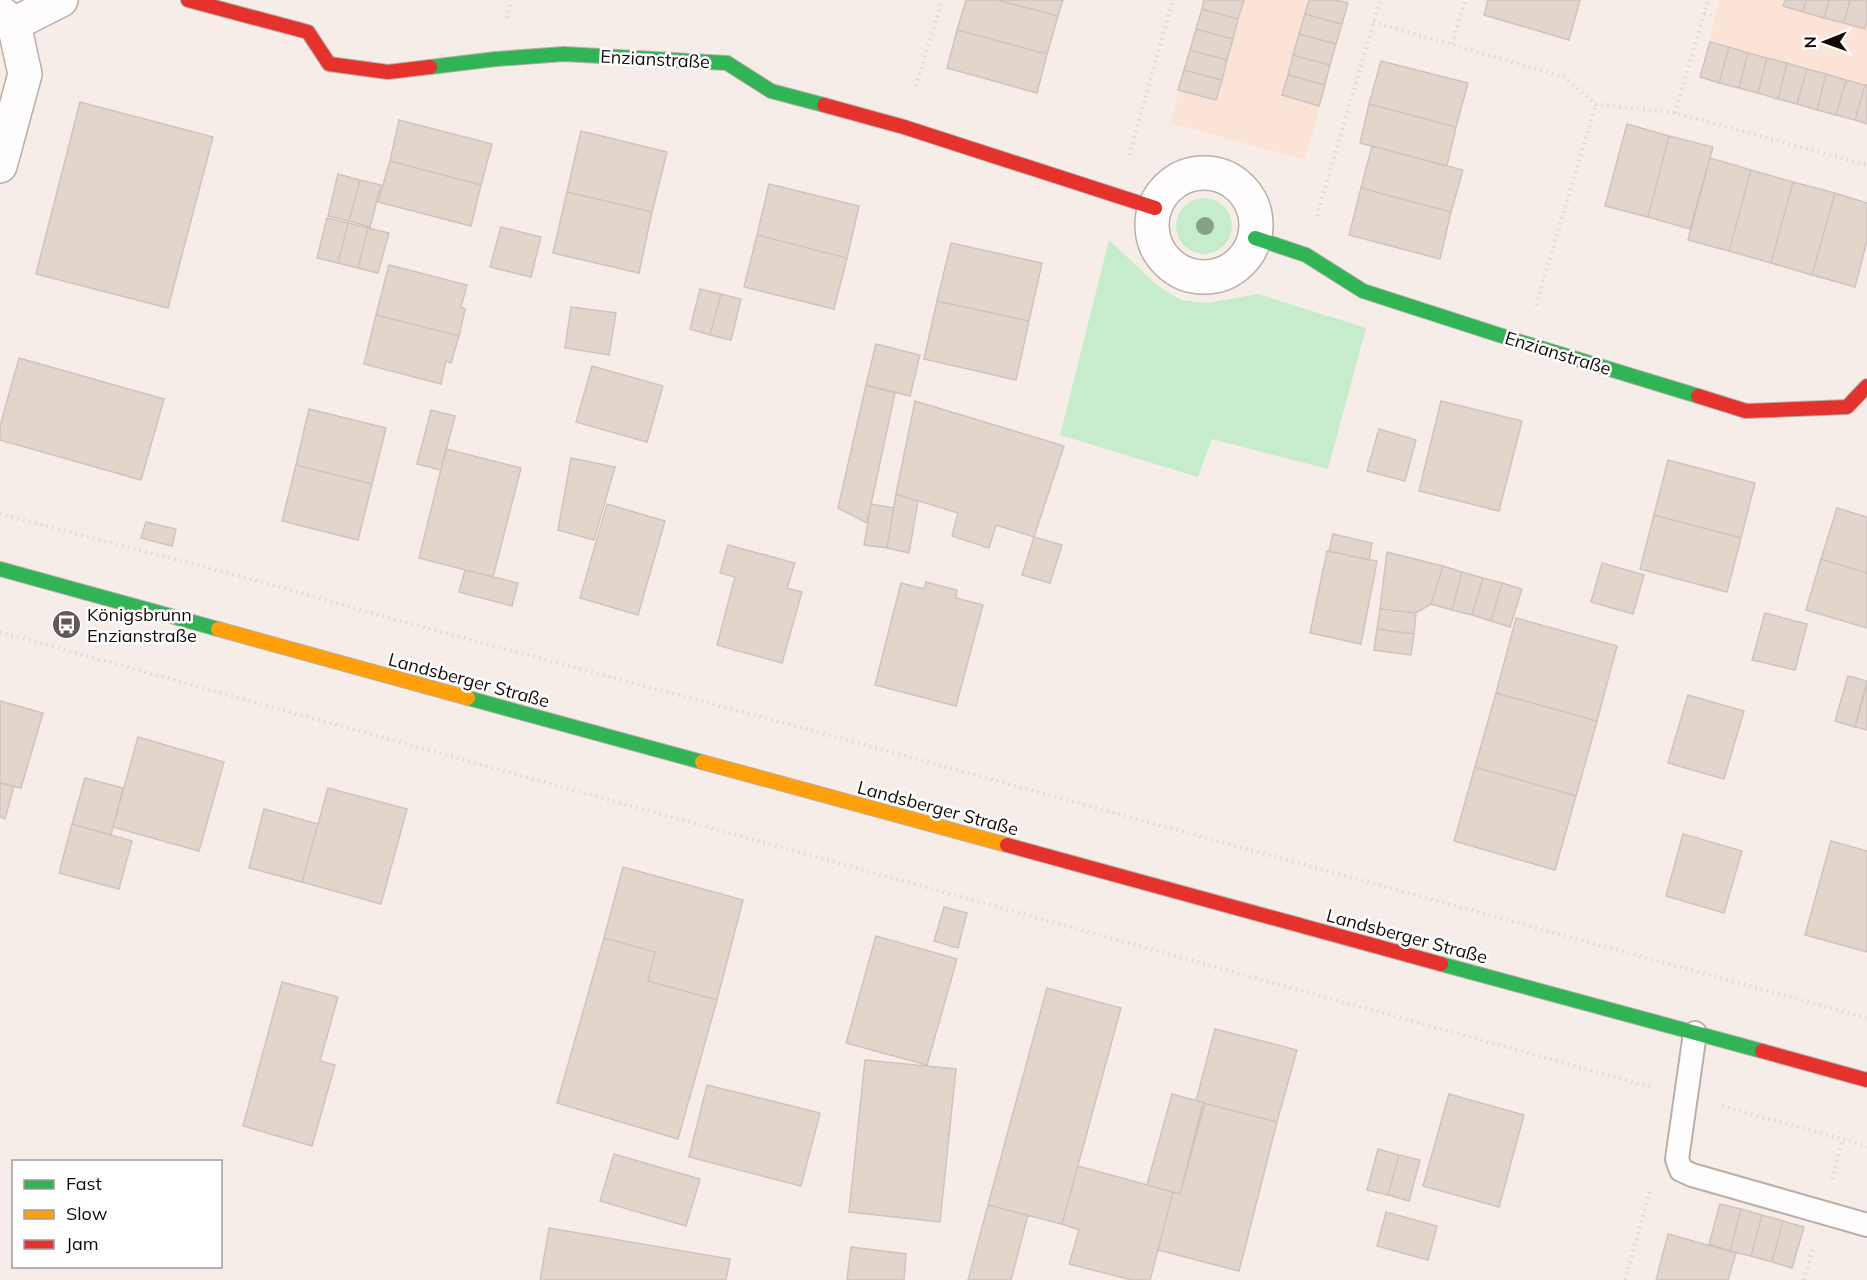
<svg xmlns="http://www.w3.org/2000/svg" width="1867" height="1280" font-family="Mulish,sans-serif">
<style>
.built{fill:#fbe4d5}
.green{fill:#c6eccb}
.building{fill:#e2d5cc;stroke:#cec4bf;stroke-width:1.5}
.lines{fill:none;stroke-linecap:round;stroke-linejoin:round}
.lane-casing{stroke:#b8afa9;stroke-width:26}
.street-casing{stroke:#b8afa9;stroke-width:36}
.fast-casing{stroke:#b8afa9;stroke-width:16}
.slow-casing{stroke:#b8afa9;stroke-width:16}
.jam-casing{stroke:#b8afa9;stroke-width:16}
.path{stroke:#ddd9d8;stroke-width:4;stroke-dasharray:1.5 4.5;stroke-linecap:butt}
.lane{stroke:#fefcfc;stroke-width:22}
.street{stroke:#fefcfc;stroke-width:33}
.fast{stroke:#30b455;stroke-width:14}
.slow{stroke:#ff9f0a;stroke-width:14}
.jam{stroke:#e5322d;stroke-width:14}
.tree{fill:#85a189}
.labels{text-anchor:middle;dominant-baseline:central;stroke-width:5;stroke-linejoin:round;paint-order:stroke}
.street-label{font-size:18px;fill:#120905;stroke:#fff}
.poi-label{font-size:18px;fill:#120905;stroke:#fff;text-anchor:start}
</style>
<rect width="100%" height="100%" fill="#f7ede8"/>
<path class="built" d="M1204 0H1349L1305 160 1170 123Z
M1719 0H1867V123L1700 77Z"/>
<path class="green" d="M1176 226a28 28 0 1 1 56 0a28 28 0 1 1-56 0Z
M1109 240 1158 286 1181 300 1208 303 1258 294 1366 328 1328 469 1212 439 1198 477 1060 435Z"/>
<path class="building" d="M966 0H997L1058 16 1047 54 957 30Z
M997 0H1063L1058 16Z
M1204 0H1244L1238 19 1202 9Z
M1309 0H1335L1348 3 1342 24 1305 14Z
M1488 0H1580L1569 40 1484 15Z
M1785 0H1806L1803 12 1783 6Z
M1806 0H1829L1824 18 1803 12Z
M1829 0H1850L1844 23 1824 18Z
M1850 0H1867V20L1865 29 1844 23Z
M1202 9 1238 19 1233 39 1196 29Z
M1305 14 1342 24 1336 44 1299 34Z
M1196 29 1233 39 1227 60 1190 50Z
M957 30 1047 54 1037 93 947 68Z
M1299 34 1336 44 1330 65 1293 55Z
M1710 42 1729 47 1719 83 1700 77Z
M1729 47 1748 53 1739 88 1719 83Z
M1190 50 1227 60 1222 80 1184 70Z
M1748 53 1767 58 1758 93 1739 88Z
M1293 55 1330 65 1325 85 1288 75Z
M1767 58 1787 63 1778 99 1758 93Z
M1381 61 1468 83 1456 127 1369 104Z
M1787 63 1807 69 1797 104 1778 99Z
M1807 69 1826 74 1817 110 1797 104Z
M1184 70 1222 80 1216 100 1178 90Z
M1826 74 1846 80 1836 115 1817 110Z
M1288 75 1325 85 1319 106 1282 95Z
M1846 80 1865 85 1855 120 1836 115Z
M1865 85H1867V124L1855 120Z
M80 102 213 137 168 308 36 274Z
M1369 104 1456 127 1447 166 1360 143Z
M399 120 492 144 481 185 390 161Z
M1627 124 1669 136 1648 217 1605 206Z
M581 131 667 152 652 212 567 192Z
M1669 136 1713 147 1690 229 1648 217Z
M1372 146 1463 170 1451 212 1361 188Z
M1710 158 1751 170 1729 251 1688 240Z
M390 161 481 185 471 226 378 202Z
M1751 170 1793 182 1771 263 1729 251Z
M338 174 360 180 349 221 328 216Z
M360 180 381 185 370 227 349 221Z
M1793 182 1835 193 1812 275 1771 263Z
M769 184 859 206 847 258 757 235Z
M1361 188 1451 212 1440 259 1349 235Z
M567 192 652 212 639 273 553 253Z
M1835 193 1867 203V241L1855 287 1812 275Z
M327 218 348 223 338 263 317 258Z
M348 223 368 228 358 268 338 263Z
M501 227 541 237 531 277 490 267Z
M368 228 389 233 378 273 358 268Z
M757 235 847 258 834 309 744 287Z
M951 243 1042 263 1029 321 937 301Z
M389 265 467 285 461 307 465 309 459 336 376 315Z
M700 289 721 294 710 335 690 329Z
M721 294 741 299 731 340 710 335Z
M937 301 1029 321 1016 380 924 359Z
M571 307 616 313 609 355 565 348Z
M376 315 459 336 451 363 446 361 441 384 364 364Z
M876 344 920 355 910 396 866 385Z
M19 358 164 399 141 480 0 440V426Z
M592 366 663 386 647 442 576 422Z
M866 385 895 393 867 523 838 508Z
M915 401 1064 446 1034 537 996 525 989 548 952 536 958 513 896 494Z
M1441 401 1522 421 1499 511 1419 491Z
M309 409 386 428 372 484 296 465Z
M431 410 455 416 441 470 417 464Z
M1379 429 1416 440 1405 481 1367 471Z
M446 449 521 468 493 577 419 558Z
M571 458 615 467 594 540 558 530Z
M1668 460 1755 483 1741 538 1654 515Z
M296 465 372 484 358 540 282 521Z
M896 494 918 501 909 553 887 548Z
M607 504 665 521 638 615 580 598Z
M871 504 894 508 887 548 864 545Z
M1837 508 1867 517V573L1821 559Z
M1654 515 1741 538 1727 592 1640 569Z
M146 522 176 529 172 546 141 538Z
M1333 534 1372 543 1369 560 1329 551Z
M1034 537 1062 545 1050 583 1022 575Z
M728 545 795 563 787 588 802 592 782 663 717 645 735 577 720 573Z
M1327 551 1377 561 1361 644 1310 633Z
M1387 552 1443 566 1431 604 1416 613 1380 609Z
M1821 559 1867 573V628L1806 610Z
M1602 563 1644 575 1633 614 1591 602Z
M1443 566 1462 572 1452 610 1431 604Z
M465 570 518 583 512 606 459 592Z
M1462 572 1483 578 1472 615 1452 610Z
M1483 578 1502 583 1491 621 1472 615Z
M926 582 957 590 956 598 983 605 956 706 875 685 901 583 924 589Z
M1502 583 1522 589 1510 627 1491 621Z
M1380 609 1416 613 1414 634 1377 629Z
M1765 613 1807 624 1795 670 1752 660Z
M1516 618 1617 646 1597 721 1496 693Z
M1377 629 1414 634 1411 655 1374 650Z
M1848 676 1867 681 1855 727 1835 721Z
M1867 685V730L1855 727Z
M1496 693 1597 721 1576 796 1475 767Z
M1688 695 1744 711 1724 779 1668 763Z
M0 701 43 713 21 788 0 783Z
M138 737 224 762 199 851 113 827Z
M1475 767 1576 796 1555 870 1454 841Z
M85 778 123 788 111 835 72 824Z
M0 783 14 786 5 819 0 817Z
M328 788 407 809 381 904 302 882Z
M264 809 318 824 302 882 249 868Z
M72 824 132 841 119 889 59 873Z
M1683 834 1742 851 1724 913 1666 896Z
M1831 841 1867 851V952L1805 935Z
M623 867 743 900 717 1000 648 981 655 952 604 938Z
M944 907 967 913 958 948 934 941Z
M876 936 957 959 927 1065 846 1043Z
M604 938 655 952 648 981 717 1000 678 1139 557 1103Z
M282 982 338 997 320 1061 335 1065 312 1146 243 1126Z
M1047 988 1121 1008 1062 1224 988 1205Z
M1215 1029 1297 1050 1277 1122 1196 1101Z
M865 1060 956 1069 940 1222 849 1212Z
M707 1085 820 1113 801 1186 689 1157Z
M1172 1094 1205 1103 1180 1194 1147 1185Z
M1449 1094 1524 1115 1499 1207 1423 1186Z
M1203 1103 1277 1122 1239 1271 1158 1250 1173 1192 1180 1194Z
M1378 1149 1399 1155 1388 1195 1367 1190Z
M614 1154 700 1179 686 1226 600 1201Z
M1399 1155 1420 1160 1409 1201 1388 1195Z
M1078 1166 1173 1192 1150 1280H1132L1069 1264 1079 1230 1062 1224Z
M1720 1204 1741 1209 1730 1251 1709 1244Z
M988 1205 1028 1215 1011 1280H968Z
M1741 1209 1762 1215 1751 1256 1730 1251Z
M1386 1212 1437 1226 1428 1260 1377 1246Z
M1762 1215 1783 1221 1772 1262 1751 1256Z
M1783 1221 1804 1227 1792 1268 1772 1262Z
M549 1228 730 1259 726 1280H540Z
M1668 1234 1736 1253 1728 1280H1656Z
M851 1247 906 1254 904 1280H847Z"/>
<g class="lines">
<defs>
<path id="lane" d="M1695 1033 1677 1159 1681 1170 1692 1175 1867 1225"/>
<path id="street" d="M0 12 14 24 25 74 0 166
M14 24 61 0
M1152 225a52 52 0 1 1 104 0a52 52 0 1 1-104 0Z"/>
<path id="fast" d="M430 67 496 59 564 54 727 63 771 91 824 105
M1255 238 1306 255 1363 291 1524 343 1698 396
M0 569 218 629
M468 698 702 762
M1441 964 1762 1051"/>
<path id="slow" d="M218 629 468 698
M702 762 1007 845"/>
<path id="jam" d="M188 0 308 32 329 64 388 72 430 67
M824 105 904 127 1155 208
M1698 396 1746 411 1847 407 1867 386
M1007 845 1441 964
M1762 1051 1867 1080"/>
</defs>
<use href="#lane" class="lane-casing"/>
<use href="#street" class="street-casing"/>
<use href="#fast" class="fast-casing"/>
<use href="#slow" class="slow-casing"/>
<use href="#jam" class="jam-casing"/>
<path class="path" d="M1704 13 1715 16
M507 18 511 0
M1373 22 1564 77 1596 104 1675 113 1867 165
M1452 44 1465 0
M916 86 942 0
M1675 113 1708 0
M1129 155 1173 0
M1317 216 1380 0
M1536 305 1596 104
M0 514 251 579 389 618 799 727 1867 1018
M0 632 1651 1087
M1722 1106 1867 1146
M1832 1179 1843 1139
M1625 1280 1650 1190
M1804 1280 1813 1247"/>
<use href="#lane" class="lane"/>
<use href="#street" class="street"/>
<use href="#fast" class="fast"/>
<use href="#slow" class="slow"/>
<use href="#jam" class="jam"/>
</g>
<circle class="tree" cx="1205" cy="226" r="9"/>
<defs>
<symbol id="bus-disc" viewBox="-11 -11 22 22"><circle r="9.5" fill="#625954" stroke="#fff"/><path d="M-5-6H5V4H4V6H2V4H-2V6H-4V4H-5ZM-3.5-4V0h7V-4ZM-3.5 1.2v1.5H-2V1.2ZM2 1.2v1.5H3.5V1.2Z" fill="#fff"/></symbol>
</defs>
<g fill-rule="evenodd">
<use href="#bus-disc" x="50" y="608" width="33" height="33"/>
</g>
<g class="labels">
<g class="street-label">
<text transform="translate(655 59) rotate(3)">Enzianstraße</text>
<text transform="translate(1558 353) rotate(17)">Enzianstraße</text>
<text transform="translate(469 680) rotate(15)">Landsberger Straße</text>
<text transform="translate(938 808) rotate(15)">Landsberger Straße</text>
<text transform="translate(1407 936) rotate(15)">Landsberger Straße</text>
</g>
<g class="poi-label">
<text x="87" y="614">Königsbrunn<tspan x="87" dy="21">Enzianstraße</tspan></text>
</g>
</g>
<rect x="12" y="1160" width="210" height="108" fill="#ffffff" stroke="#a09d9b" stroke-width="1.5"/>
<rect x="24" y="1180" width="30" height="9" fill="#30b455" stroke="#a09d9b" stroke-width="1.5"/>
<text x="66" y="1190" font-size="18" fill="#120905">Fast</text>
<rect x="24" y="1210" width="30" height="9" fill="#ff9f0a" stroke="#a09d9b" stroke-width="1.5"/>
<text x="66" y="1220" font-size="18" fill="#120905">Slow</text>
<rect x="24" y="1240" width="30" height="9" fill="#e5322d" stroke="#a09d9b" stroke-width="1.5"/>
<text x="66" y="1250" font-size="18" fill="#120905">Jam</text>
<g transform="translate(1825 42) rotate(269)" stroke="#ffffff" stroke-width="4.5" paint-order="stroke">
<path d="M0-4.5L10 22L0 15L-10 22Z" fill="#120905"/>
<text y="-9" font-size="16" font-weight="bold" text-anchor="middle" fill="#120905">N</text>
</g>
</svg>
